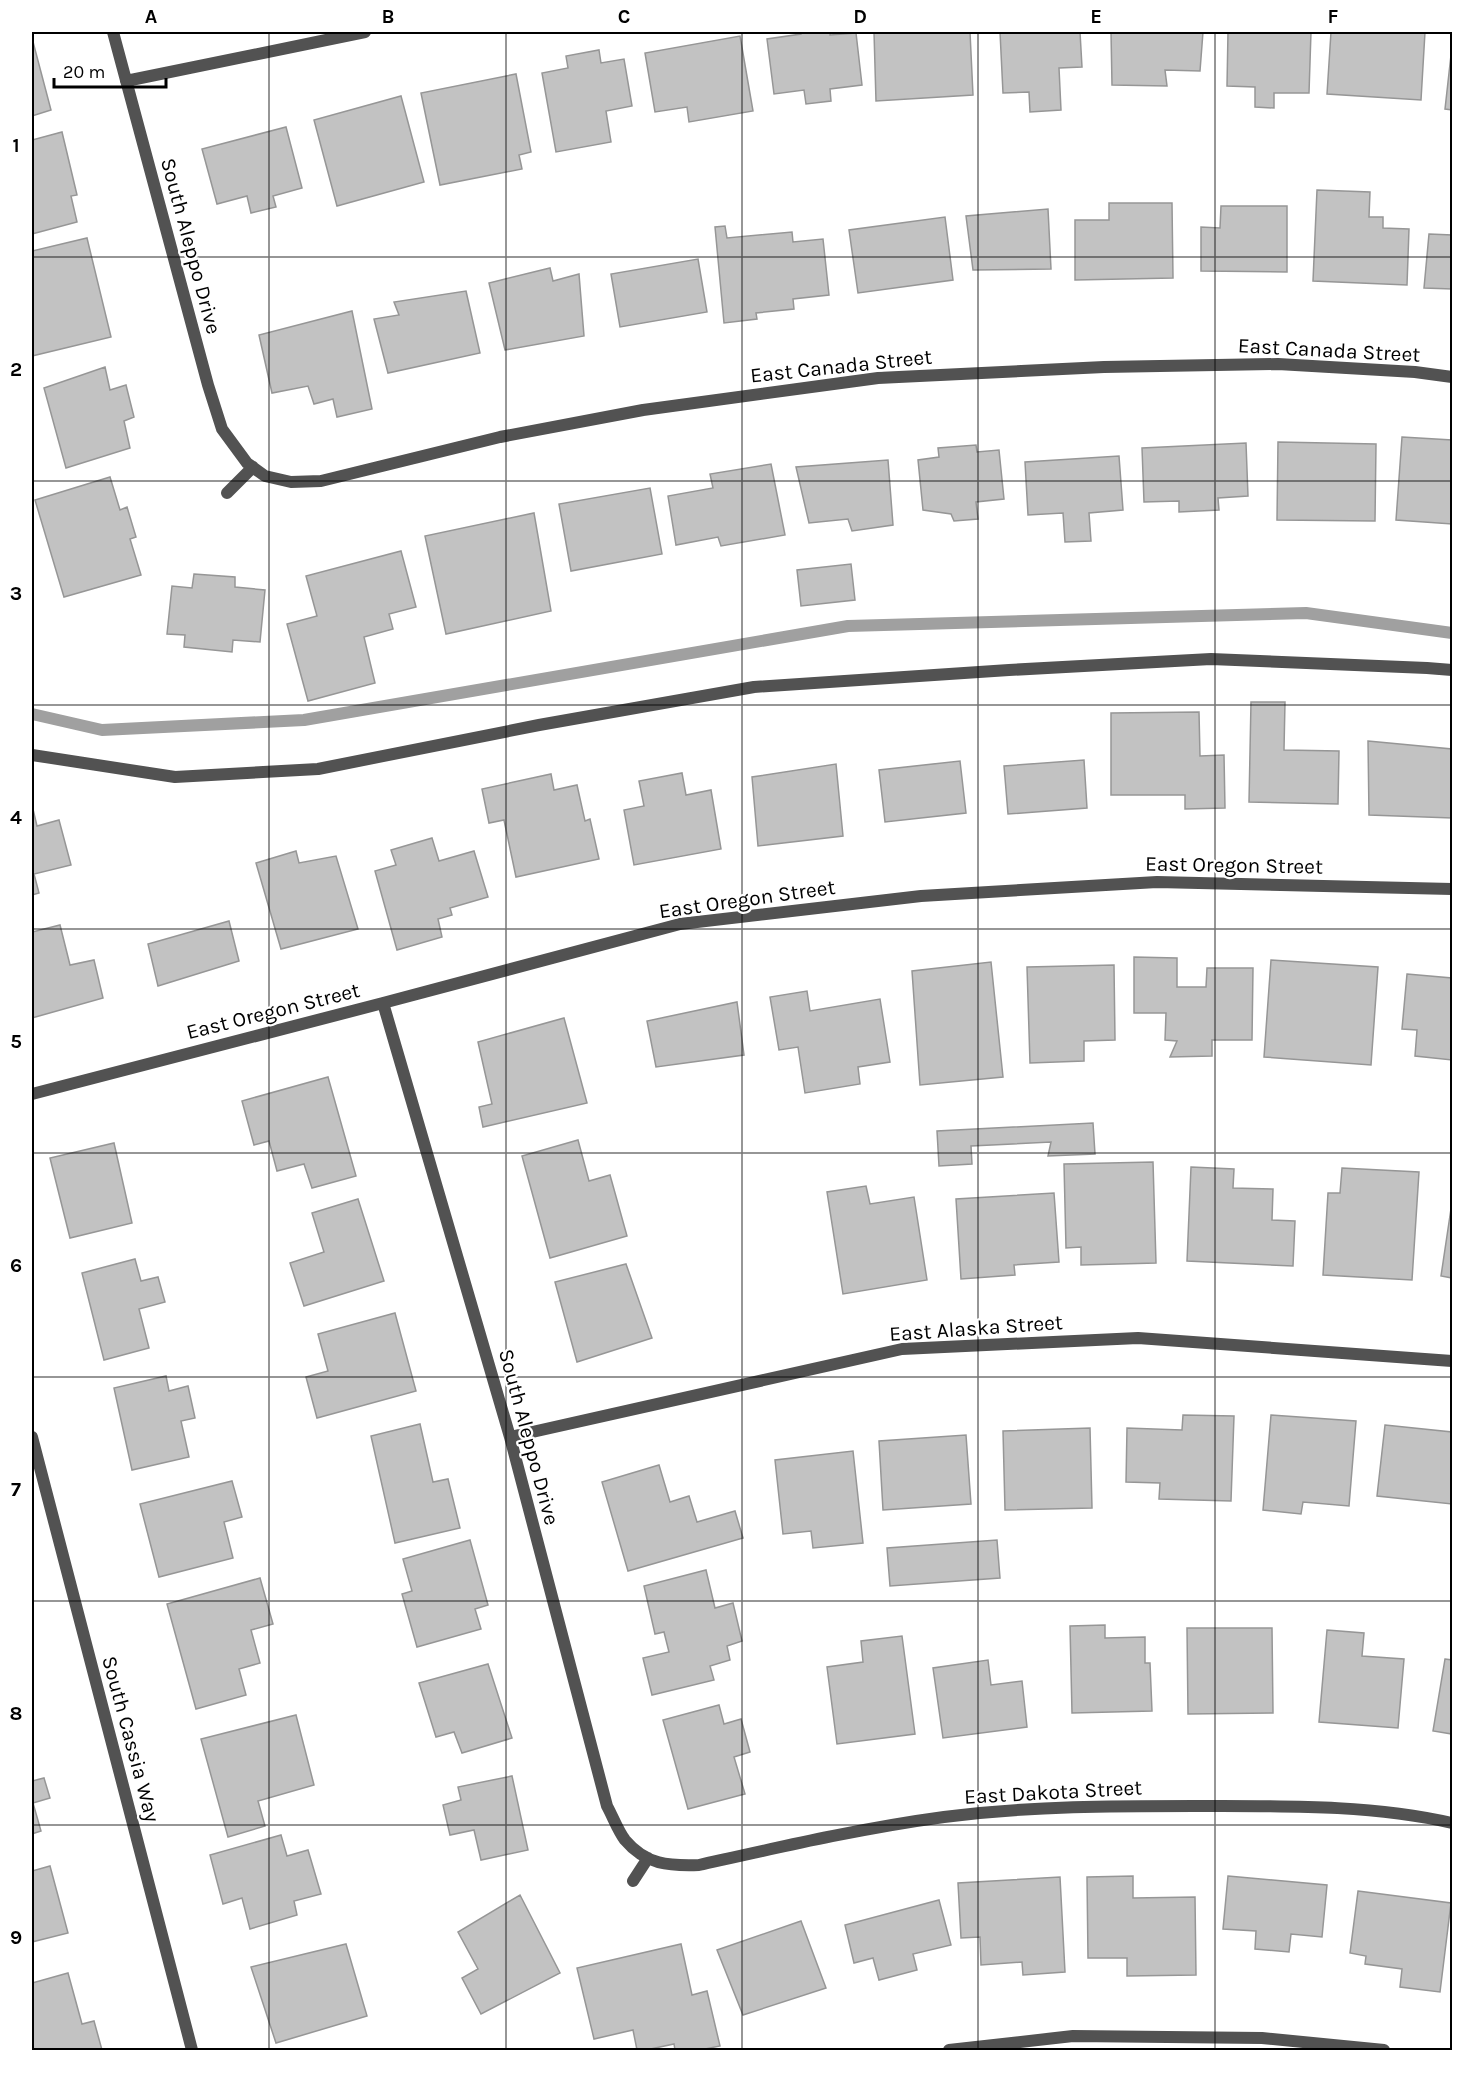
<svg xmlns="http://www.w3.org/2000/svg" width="1484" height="2082" font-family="Karla,sans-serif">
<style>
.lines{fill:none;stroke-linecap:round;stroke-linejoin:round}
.stream{stroke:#a0a0a0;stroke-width:12}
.building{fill:#c2c2c2;stroke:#969696;stroke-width:1.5}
.lane{stroke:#525252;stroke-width:12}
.street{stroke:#525252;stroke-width:12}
.grid{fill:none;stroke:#000;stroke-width:1.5;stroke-opacity:0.55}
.labels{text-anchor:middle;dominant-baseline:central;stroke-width:4.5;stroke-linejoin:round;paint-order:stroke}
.street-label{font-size:21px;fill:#000;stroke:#fff}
.neatline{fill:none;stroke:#000;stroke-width:2}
.grid-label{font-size:20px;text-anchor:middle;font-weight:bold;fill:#000}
</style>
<rect width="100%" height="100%" fill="#fff"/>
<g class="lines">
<path class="stream" d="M32 714 102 730 304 720 848 626 1306 613 1452 633"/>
</g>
<path class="building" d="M801 32H830V35L856 33 862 85 830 89 831 101 806 104 804 90 774 94 767 39 801 34Z
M874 32H970L973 95 876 101Z
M1000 32H1080L1082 67 1059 68 1061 110 1030 112 1029 92 1003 93Z
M1111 32H1203L1200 71 1165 70 1167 86 1112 85Z
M1228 32H1311L1309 93H1274V108L1255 107V87L1227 86Z
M1331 32H1425L1421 100 1327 94Z
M740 36 753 111 689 122 687 107 655 112 645 53Z
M32 38 51 110 32 116Z
M1452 46V110L1445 109Z
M599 50 601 63 624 59 632 106 606 111 611 142 556 152 542 73 568 68 566 56Z
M516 74 531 152 519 155 522 169 440 185 421 93Z
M401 96 424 182 337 206 314 120Z
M286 127 302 188 273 196 276 207 251 213 247 196 217 204 202 149Z
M62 132 77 195 71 196 77 222 32 234V140Z
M1317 190 1370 192 1369 217H1383V228L1409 229 1407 285 1313 281Z
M1109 203H1172L1173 278 1075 280V220H1109Z
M1221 206H1287V272L1201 271V227L1220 228Z
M1048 209 1051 269 973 270 966 216Z
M945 217 953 280 858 293 849 230Z
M725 226 727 238 792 232 793 242 823 239 829 295 793 299 794 309 756 313 757 319 724 323 715 227Z
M1429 234 1452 235V289L1424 288Z
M87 238 111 337 32 356V251Z
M698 259 707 312 620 327 611 274Z
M550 268 553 281 579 274 584 336 505 350 489 283Z
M466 291 480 353 388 373 374 319 399 315 394 302Z
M352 311 372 409 337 417 333 399 314 404 308 386 272 393 259 335Z
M105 367 110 390 126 385 134 417 124 421 130 448 66 468 44 388Z
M1402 437 1452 440V524L1396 520Z
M1278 442 1376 444 1375 521 1277 520Z
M1246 443 1248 496 1218 498 1219 510 1179 512V501L1144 502 1142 448Z
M976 445 977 452 999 450 1004 499 976 502 978 519 954 521 951 514 923 510 918 460 939 457 938 448Z
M1119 456 1123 510 1089 513 1091 541 1065 542 1063 513 1028 515 1025 462Z
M888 460 893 525 852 531 848 519 809 523 796 467Z
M771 464 785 535 721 546 718 537 676 545 668 496 713 488 710 474Z
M110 477 120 510 127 507 136 537 130 539 141 575 64 597 35 500Z
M650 488 662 554 571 571 559 504Z
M534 513 551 611 446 634 425 536Z
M401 551 416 607 389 614 393 629 364 637 375 683 308 701 287 624 317 616 306 576Z
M851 564 855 600 801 606 797 570Z
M194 574 235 577V587L265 590 260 642 233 640 232 652 184 647 185 635 167 634 172 586 192 588Z
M1251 702H1285L1284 750 1339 751 1338 804 1249 802Z
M1199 712 1200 756 1224 755 1225 808 1185 809V795H1111V713Z
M1368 741 1452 749V818L1369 815Z
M1084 760 1087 808 1008 814 1004 766Z
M960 761 966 813 885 822 879 770Z
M836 764 843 836 758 846 752 777Z
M682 773 686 795 711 790 721 849 634 865 624 810 644 806 639 781Z
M551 774 554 790 577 785 585 821 590 819 599 859 516 877 504 820 489 823 482 789Z
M32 805 37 826 59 820 71 865 34 874 39 893 32 895Z
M432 838 439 861 474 851 488 897 450 908 452 915 438 919 442 937 397 950 375 871 396 865 391 850Z
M296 851 299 863 336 856 358 929 281 949 256 863Z
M229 921 239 961 158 986 148 944Z
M60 925 70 965 94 960 103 998 32 1018V932Z
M1134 957 1177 958V987H1206L1207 968H1253L1252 1040H1212V1056L1170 1057 1177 1041 1165 1040 1166 1013H1134Z
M1271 960 1378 967 1371 1065 1264 1057Z
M991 962 1003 1077 920 1085 912 971Z
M1114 965 1115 1040 1084 1041V1061L1030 1063 1027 967Z
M1407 974 1452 978V1060L1415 1056 1417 1030 1402 1029Z
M807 991 810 1011 880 999 890 1062 858 1067 860 1084 805 1093 798 1047 779 1050 770 997Z
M737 1002 744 1055 656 1067 647 1021Z
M564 1018 587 1103 483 1127 479 1107 492 1104 478 1042Z
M328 1077 356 1176 312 1188 304 1164 277 1171 269 1141 254 1145 242 1101Z
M1093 1123 1095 1154 1048 1156 1051 1142 971 1146 972 1164 939 1166 937 1131Z
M578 1140 589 1181 610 1175 627 1236 550 1258 522 1156Z
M114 1143 132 1223 70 1238 50 1158Z
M1153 1162 1156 1263 1081 1265V1247L1066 1248 1064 1164Z
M1191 1167 1234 1169 1233 1188 1273 1189 1272 1220 1295 1221 1293 1266 1187 1261Z
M1342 1168 1419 1172 1412 1280 1323 1275 1328 1193H1340Z
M866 1186 870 1204 914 1197 927 1280 843 1294 827 1192Z
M1054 1193 1059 1262 1014 1265 1015 1275 961 1279 956 1199Z
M358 1199 384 1281 304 1306 290 1263 324 1252 312 1213Z
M1452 1202V1278L1441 1276Z
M135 1259 141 1281 158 1277 165 1302 139 1309 149 1348 104 1360 82 1273Z
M626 1264 652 1338 577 1362 555 1282Z
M395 1313 416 1391 317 1418 306 1377 328 1371 318 1334Z
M166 1376 169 1391 188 1386 195 1418 181 1421 189 1457 132 1470 114 1388Z
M1183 1415 1234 1416 1231 1501 1159 1499 1160 1483 1126 1482 1127 1428 1182 1430Z
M1271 1415 1356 1421 1349 1506 1303 1502 1301 1514 1263 1510Z
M420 1424 433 1482 448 1479 460 1528 395 1543 371 1436Z
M1385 1425 1452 1432V1504L1377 1496Z
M1090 1428 1092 1508 1005 1510 1003 1431Z
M966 1435 971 1504 883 1510 879 1441Z
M853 1451 863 1543 813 1548 811 1531 783 1534 775 1460Z
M659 1465 670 1502 689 1496 697 1522 735 1511 743 1538 628 1571 602 1482Z
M232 1481 242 1517 224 1522 233 1558 159 1577 140 1504Z
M470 1540 488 1605 475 1609 481 1629 417 1647 402 1594 412 1591 403 1559Z
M997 1540 1000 1578 890 1586 887 1548Z
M706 1570 715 1608 733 1603 742 1641 727 1646 730 1660 710 1666 714 1680 652 1695 643 1658 669 1652 664 1632 655 1634 644 1586Z
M260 1578 273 1624 251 1630 260 1663 239 1669 246 1695 196 1709 167 1604Z
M1105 1625V1638L1145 1637V1663H1150L1152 1711 1072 1713 1070 1626Z
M1187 1628H1272L1273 1713 1188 1714Z
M1327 1630 1364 1633 1362 1656 1404 1659 1398 1728 1319 1722Z
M902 1636 915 1734 837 1744 827 1667 863 1662 861 1641Z
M1445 1659 1452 1660V1734L1433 1731Z
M988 1660 991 1685 1022 1681 1027 1727 943 1738 933 1668Z
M488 1664 512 1738 462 1753 454 1732 436 1737 419 1683Z
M719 1705 724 1724 741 1719 750 1752 734 1757 745 1794 688 1809 663 1720Z
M296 1715 314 1785 258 1801 265 1826 228 1837 201 1739Z
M512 1776 528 1850 481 1860 474 1830 450 1835 443 1805 461 1800 458 1787Z
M44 1778 50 1798 33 1803 41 1831 32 1834V1781Z
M281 1835 287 1856 308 1850 321 1894 294 1901 297 1915 250 1929 242 1898 223 1904 210 1855Z
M50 1866 68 1933 32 1942V1871Z
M1133 1876V1898L1195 1897 1196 1975 1127 1976V1958H1088L1087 1877Z
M1228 1876 1327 1885 1322 1937 1291 1934 1289 1952 1255 1949 1256 1931 1223 1929Z
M1060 1877 1065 1972 1023 1975 1022 1962 981 1965 980 1937 961 1938 958 1883Z
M1358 1891 1451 1903 1440 1992 1400 1987 1402 1969 1365 1964 1366 1956 1350 1953Z
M520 1895 560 1973 481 2014 462 1978 478 1969 458 1932Z
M939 1900 951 1945 913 1954 917 1970 879 1980 873 1958 854 1963 845 1925Z
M801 1921 826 1988 743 2015 717 1950Z
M346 1944 367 2016 276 2043 251 1967Z
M681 1944 692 1995 707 1991 720 2046 700 2050H675L674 2044 646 2050H637L633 2030 594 2039 577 1968Z
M68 1973 82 2024 94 2021 102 2050H34L32 2049V1983Z"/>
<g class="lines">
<path class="lane" d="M32 755 175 777 318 769 539 725 754 687 1009 670 1211 659 1427 668 1452 670
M949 2050 1073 2036 1262 2038 1384 2050"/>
<path class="street" d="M113 32 208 385 222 429 247 463 265 476 291 482 321 481 500 437 643 410 878 378 1104 367 1278 364 1415 372 1452 377
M126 81 365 32
M227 493 253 467
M383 1003 510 1437 607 1806C613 1817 618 1831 625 1840 646 1865 669 1866 699 1865 780 1847 862 1828 944 1817 1037 1805 1129 1806 1222 1806 1298 1806 1378 1806 1452 1823
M32 1094 383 1003 680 924 921 896 1157 882 1452 889
M32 1437 192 2050
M510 1437 902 1349 1138 1338 1452 1361
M633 1881 648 1858"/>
</g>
<path class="grid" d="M269 32V2050M506 32V2050M742 32V2050M978 32V2050M1215 32V2050M32 257H1452M32 481H1452M32 705H1452M32 929H1452M32 1153H1452M32 1377H1452M32 1601H1452M32 1825H1452"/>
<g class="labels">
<g class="street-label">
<text transform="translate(191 246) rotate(75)">South Aleppo Drive</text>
<text transform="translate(1329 350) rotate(3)">East Canada Street</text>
<text transform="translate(841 366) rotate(-6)">East Canada Street</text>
<text transform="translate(1234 865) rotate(1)">East Oregon Street</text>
<text transform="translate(747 899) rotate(-8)">East Oregon Street</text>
<text transform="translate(273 1011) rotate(-14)">East Oregon Street</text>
<text transform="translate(976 1328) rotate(-4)">East Alaska Street</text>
<text transform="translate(529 1437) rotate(75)">South Aleppo Drive</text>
<text transform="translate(131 1739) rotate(75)">South Cassia Way</text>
<text transform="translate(1053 1792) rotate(-3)">East Dakota Street</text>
</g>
</g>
<rect width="1484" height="2082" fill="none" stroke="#ffffff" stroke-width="66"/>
<path d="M54 78v9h112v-9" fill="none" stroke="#000000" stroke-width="3"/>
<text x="63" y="78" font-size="18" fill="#000000" stroke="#ffffff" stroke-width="4.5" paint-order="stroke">20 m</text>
<rect x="33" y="33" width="1418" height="2016" class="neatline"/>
<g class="grid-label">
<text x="151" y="23">A</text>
<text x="388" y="23">B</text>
<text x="624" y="23">C</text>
<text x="860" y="23">D</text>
<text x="1096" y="23">E</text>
<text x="1333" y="23">F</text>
<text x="16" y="152">1</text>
<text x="16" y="376">2</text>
<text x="16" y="600">3</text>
<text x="16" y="824">4</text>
<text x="16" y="1048">5</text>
<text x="16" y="1272">6</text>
<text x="16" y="1496">7</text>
<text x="16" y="1720">8</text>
<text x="16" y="1944">9</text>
</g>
</svg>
